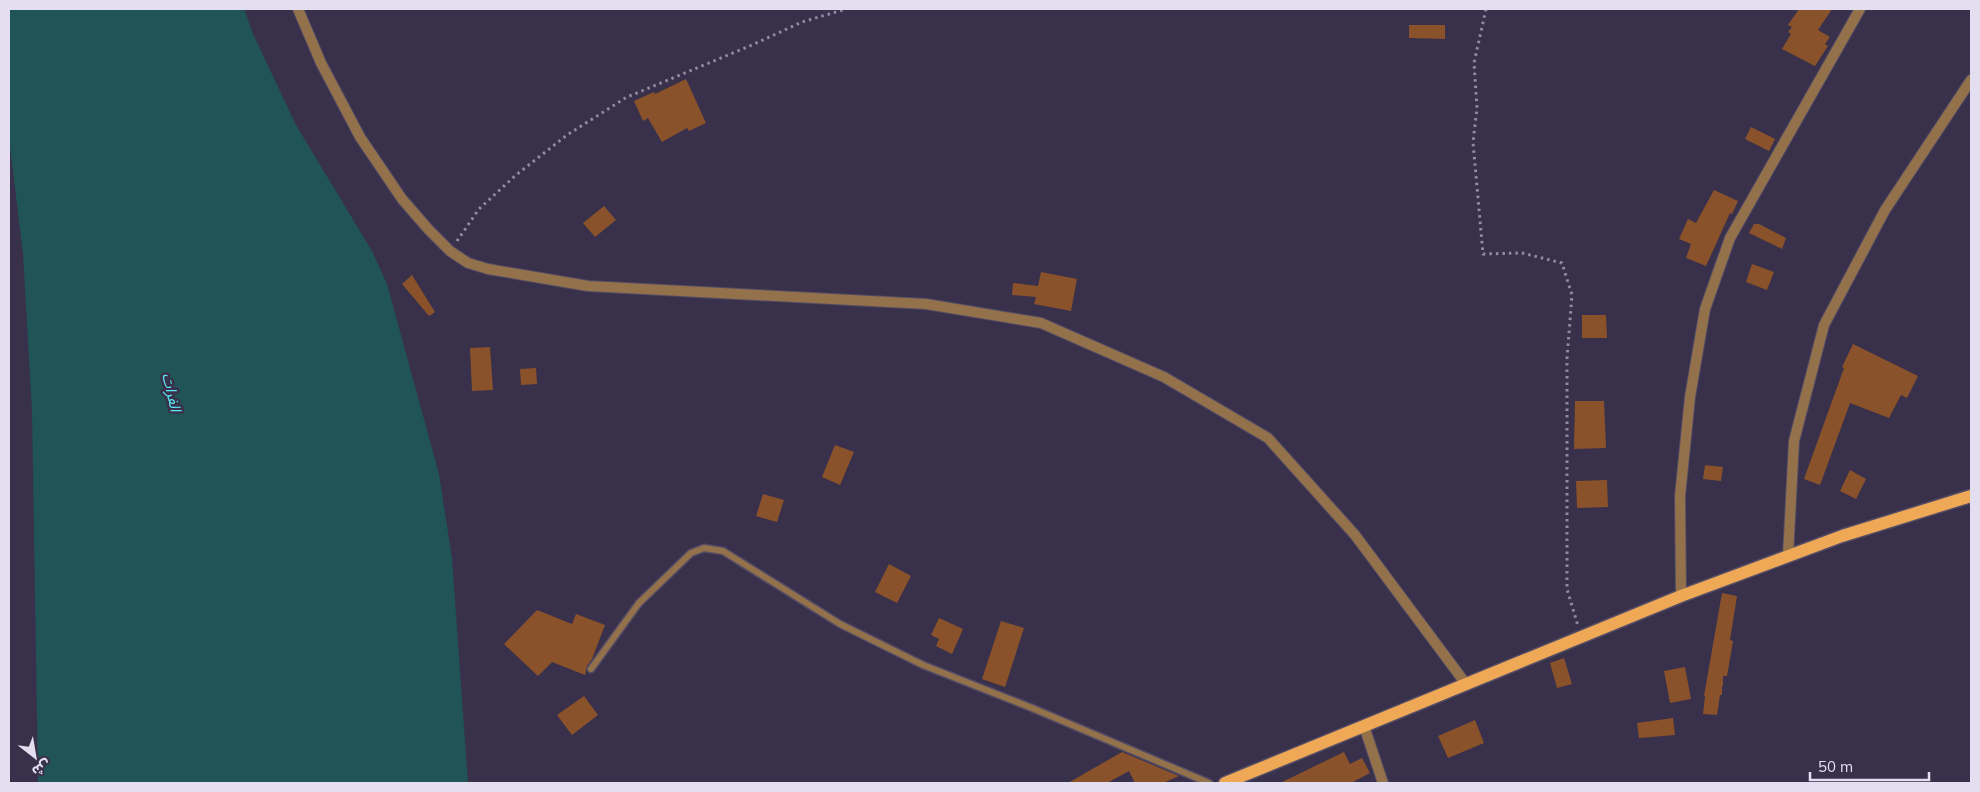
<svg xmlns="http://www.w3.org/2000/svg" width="1980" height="792" font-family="Mulish,'Noto Sans Arabic',sans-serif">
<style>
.water{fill:#205457}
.building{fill:#8a522b}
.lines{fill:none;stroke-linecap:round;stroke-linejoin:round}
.service-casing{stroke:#544c65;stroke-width:9}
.minor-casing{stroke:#544c65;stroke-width:12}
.primary-casing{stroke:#544c65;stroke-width:15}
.path{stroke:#918aa0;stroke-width:3;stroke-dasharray:2.5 4;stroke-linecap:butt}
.service{stroke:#93714b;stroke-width:6}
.minor{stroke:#93714b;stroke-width:10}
.primary{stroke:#efa956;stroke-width:12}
.labels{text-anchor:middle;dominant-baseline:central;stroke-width:5;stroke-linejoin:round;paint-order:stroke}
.water-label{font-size:15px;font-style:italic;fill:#5ae9f2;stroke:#39304b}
</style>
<rect width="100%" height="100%" fill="#39304b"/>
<path class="water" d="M9 9H244L254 36 296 125 372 251 387 284 439 474 452 558 468 783H38L32 411 23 254 9 138Z"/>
<path class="building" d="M1799 9H1832L1818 30 1830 37 1825 44 1828 46 1815 66 1782 49 1791 34 1788 32 1792 27 1788 25Z
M1409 25H1445V39L1409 38Z
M686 79 706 123 689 131 687 128 662 142 648 118 643 121 634 101 654 92 655 94Z
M1751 127 1775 139 1769 151 1745 139Z
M1714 190 1738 201 1732 214 1730 213 1706 266 1686 258 1691 244 1679 239 1688 219 1696 223Z
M604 206 616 220 595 237 583 223Z
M1754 224H1759L1786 238 1782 249 1749 233Z
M1752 264 1774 272 1767 290 1746 282Z
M1041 272 1077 279 1071 311 1034 304 1036 297 1012 295 1013 283 1038 286Z
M412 275 435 312 429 316 402 284Z
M1582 315H1606L1607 338H1582Z
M1853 344 1918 376 1907 398 1901 395 1889 418 1850 403 1820 485 1804 479 1844 368 1842 367Z
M490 347 493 390 472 391 470 348Z
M536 368 537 384 521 385 520 369Z
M1575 401H1604L1606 448 1574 449Z
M835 445 854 452 840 485 822 477Z
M1705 465 1723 467 1721 481 1703 479Z
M1850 470 1866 479 1856 499 1840 491Z
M1607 480 1608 507 1577 508 1576 481Z
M763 494 784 500 777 522 756 516Z
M889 564 911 576 897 603 875 592Z
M1722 593 1737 596 1730 640 1733 641 1727 676H1723V686H1722V695H1720L1717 715 1703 714 1705 696H1704Z
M537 610 572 624 576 614 605 625 592 659 587 666 585 675 552 662 538 676 504 644Z
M939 618 963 629 952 654 936 646 939 639 931 635Z
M1001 621 1024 628 1005 687 982 679Z
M1564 658 1572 684 1557 688 1550 663Z
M1685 667 1691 699 1670 703 1664 671Z
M584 696 598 715 572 735 557 715Z
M1673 718 1675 735 1639 738 1637 723Z
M1475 720 1484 743 1448 758 1438 736Z
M1122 752 1179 776 1163 783H1135L1129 771 1107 783H1068Z
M1344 752 1350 764 1362 758 1370 773 1351 783H1280Z"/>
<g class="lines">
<defs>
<path id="service" d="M591 669 639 603 691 553 704 548 723 551 840 624 923 665 1032 708 1209 783"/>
<path id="minor" d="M298 9 321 63 360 137 402 199 429 230 450 251 468 263 488 269 588 286 926 304 1041 323 1164 377 1268 438 1355 535 1466 684
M1788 556 1794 441 1824 325 1885 210 1971 80
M1681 596 1680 496 1690 397 1705 309 1730 238 1860 9
M1364 726 1383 783"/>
<path id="primary" d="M1225 783 1681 596 1842 536 1971 496"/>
</defs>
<use href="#service" class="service-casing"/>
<use href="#minor" class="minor-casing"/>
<use href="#primary" class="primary-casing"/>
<path class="path" d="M1486 9 1474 63 1477 108 1473 142 1483 254 1522 253 1562 263 1572 295 1567 358V589L1578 626
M457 241 479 209 516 175 567 135 627 97 752 45 802 22 846 9"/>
<use href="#service" class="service"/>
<use href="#minor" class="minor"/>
<use href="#primary" class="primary"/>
</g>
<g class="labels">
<g class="water-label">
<text transform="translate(172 392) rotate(77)">الفرات</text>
</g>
</g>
<rect width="1980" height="792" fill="none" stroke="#e4dff0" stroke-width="20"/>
<g transform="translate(35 757) rotate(149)" stroke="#39304b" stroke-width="4" paint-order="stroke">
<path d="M0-4L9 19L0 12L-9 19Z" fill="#e4dff0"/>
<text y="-8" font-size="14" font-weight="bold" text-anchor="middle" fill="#e4dff0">ش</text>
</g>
<path d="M1810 772v8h119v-8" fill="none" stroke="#e4dff0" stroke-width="2.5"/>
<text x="1818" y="772" font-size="15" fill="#e4dff0" stroke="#39304b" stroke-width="4" paint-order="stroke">50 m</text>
</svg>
